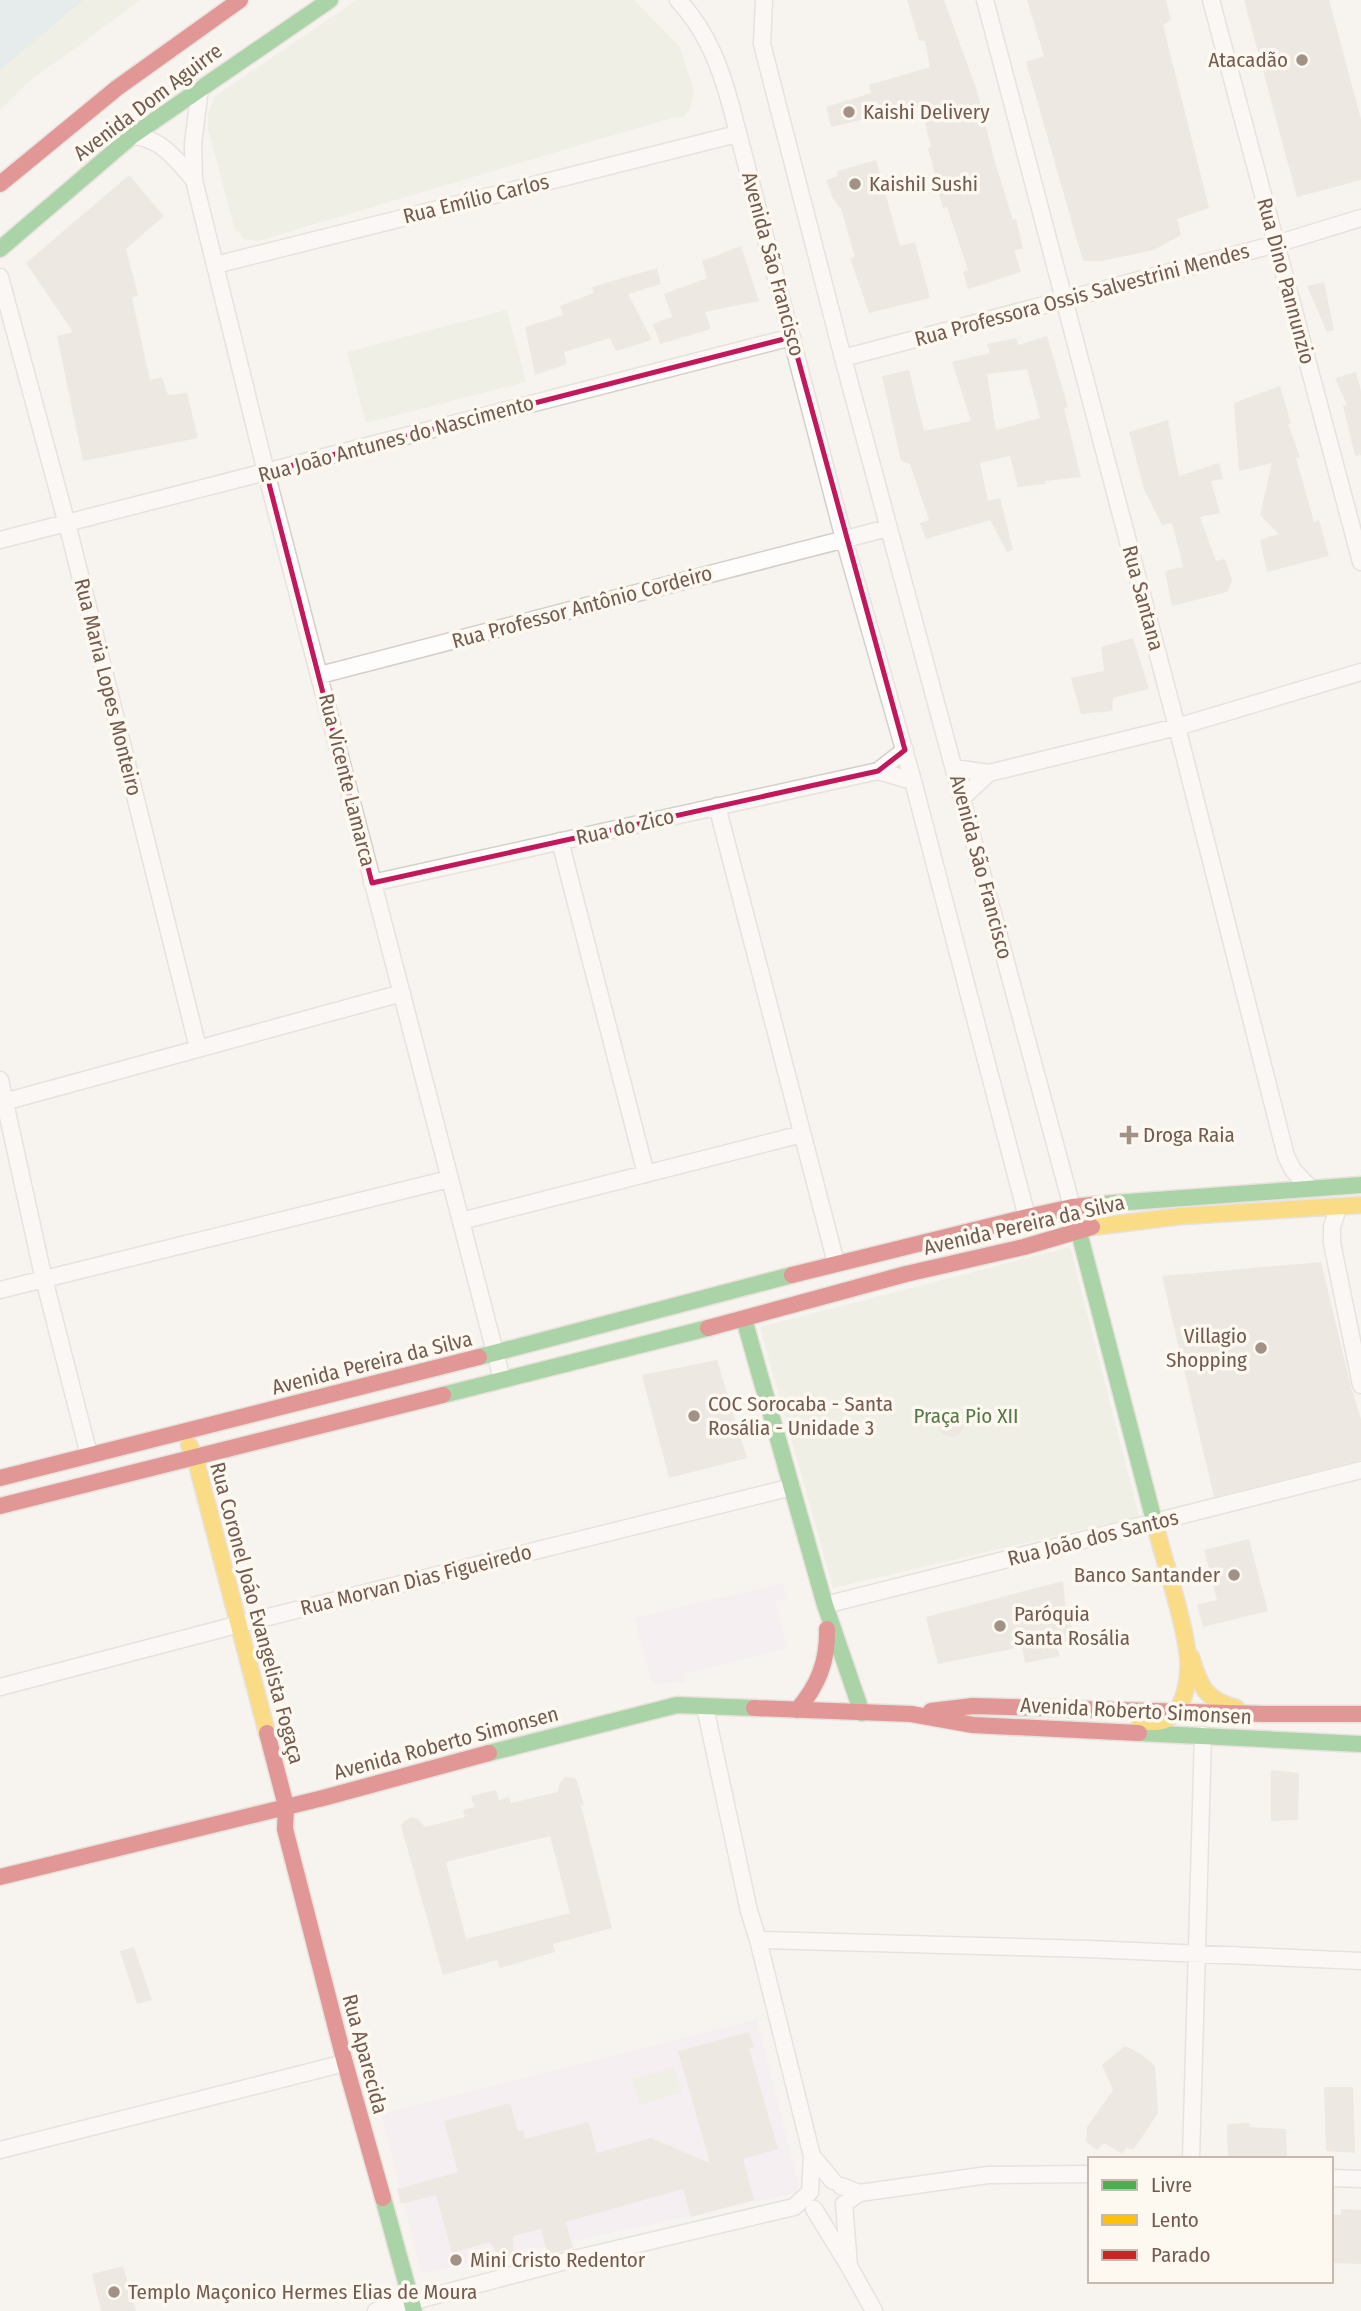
<svg xmlns="http://www.w3.org/2000/svg" width="1361" height="2311" font-family="'Fira Sans Condensed',sans-serif">
<style>
.education{fill:#f4ecf3}
.green{fill:#e4ecda}
.water{fill:#d0e4e6}
.building{fill:#e3dcd5;fill-rule:evenodd}
.lines{fill:none;stroke-linecap:round;stroke-linejoin:round}
.street-casing{stroke:#d4cfc9;stroke-width:19}
.fast-casing{stroke:#d5cfc8;stroke-width:19}
.slow-casing{stroke:#d5cfc8;stroke-width:19}
.jam-casing{stroke:#d5cfc8;stroke-width:19}
.street{stroke:#fefdfc;stroke-width:16}
.fast{stroke:#4caf50;stroke-width:16}
.slow{stroke:#ffc107;stroke-width:16}
.jam{stroke:#c62828;stroke-width:16}
.marked{fill:none;stroke:#c2185b;stroke-width:5;stroke-linejoin:round}
.poi-dot{fill:#a19187;stroke:#fdf8f0;stroke-width:2.5}
.labels{text-anchor:middle;dominant-baseline:central;stroke-width:7;stroke-linejoin:round;paint-order:stroke}
.poi-label{font-size:21px;fill:#735c4f;stroke:#fdf8f0;text-anchor:start}
.street-label{font-size:21px;fill:#735c4f;stroke:#fdf8f0}
.park-label{font-size:21px;fill:#567848;stroke:#fdf8f0}
</style>
<rect width="100%" height="100%" fill="#f7f3ee"/>
<path class="education" d="M783 1583 787 1599 775 1602 787 1648 684 1674 685 1682 653 1684 634 1618Z
M757 2019 800 2192 422 2274 381 2114Z"/>
<path class="green" d="M0 0H140L26 84 0 110Z
M357 0H634L680 47 694 91 689 111 683 117 671 118 258 241 244 239 234 227 208 129V114L215 96Z
M507 310 526 382 366 423 347 352Z
M1070 1247 1139 1516 833 1588 760 1327Z
M674 2067 682 2092 640 2105 632 2079Z"/>
<path class="water" d="M0 0H83L0 70Z"/>
<path class="building" d="M907 0H944L977 91 994 159 1013 220 1016 219 1023 249 1014 250 1021 272 968 289 963 272 968 270 947 207 943 208 935 181H937L928 148 931 147 921 106 831 127 826 107 871 93 869 85 930 67 925 41 919 40Z
M1027 0H1166L1171 20 1163 25 1209 208 1177 219 1181 235 1154 250 1101 261H1083L1026 62 1044 56Z
M1244 0H1329L1361 119V180L1297 197Z
M876 160 900 246 915 242 930 298 869 313 850 258 855 257 841 209 833 199 826 180 838 176 837 171Z
M129 175 164 216 126 249 138 295 132 298 150 380 162 377 168 395 187 393 198 438 83 461 57 336 73 332 26 263Z
M741 246 759 301 705 312 711 329 660 344 653 324 672 317 664 294 707 278 702 261Z
M657 268 661 284 628 294 652 340 616 351 610 338 564 352 567 364 535 375 525 327 563 315 560 306 594 293 592 287Z
M1324 282 1334 330 1327 332 1307 286Z
M1047 336 1068 407 1064 408 1081 477 1045 481V484L1018 487 1010 456 980 463 988 501 1000 498 1013 550 1007 552 990 520 926 539 920 523 929 520 910 464 901 461 882 376 909 370 924 431 971 421 952 362 990 353 987 344 1016 338 1018 345ZM1027 369 1040 418 996 430 987 374Z
M1356 372 1361 391V455L1355 456 1343 406 1347 405 1335 378Z
M1280 386 1291 423 1288 424 1300 457 1296 458 1314 522 1319 520 1329 556 1267 572 1260 540 1279 534 1260 515 1272 463 1239 471 1234 403Z
M1168 420 1179 476 1219 463 1223 479 1211 481 1220 513 1200 517 1216 561 1225 559 1232 581 1227 592 1172 606 1165 571 1183 567 1172 523 1162 525 1144 489 1129 432Z
M1133 638 1149 689 1113 698 1112 711 1081 714 1071 678 1104 671 1101 647Z
M1321 1262 1351 1387 1361 1419V1460L1214 1497 1162 1276Z
M717 1360 747 1458 669 1478 642 1375Z
M938 1424a13 13 0 1 1 26 0a13 13 0 1 1-26 0Z
M1249 1539 1268 1611 1203 1627 1197 1605 1217 1600 1204 1550Z
M1063 1581 1066 1611 1077 1640 1055 1644 1060 1656 1025 1663 1022 1647 938 1664 926 1617Z
M1271 1770 1299 1773 1298 1820 1271 1821Z
M565 1777 574 1778 577 1781 584 1805 581 1806 612 1928 553 1944 555 1952 500 1968 497 1960 443 1975 401 1826 404 1821 412 1817 418 1819 425 1827 465 1817 463 1810 474 1807 471 1796 496 1790 499 1800 509 1797 511 1803 558 1792 559 1784ZM550 1836 570 1913 466 1939 446 1862Z
M134 1947 152 2000 137 2004 120 1951Z
M749 2032 754 2047 749 2048 778 2149 743 2159 754 2200 691 2217 683 2189 566 2222 573 2248 548 2255 541 2229 513 2236V2256L503 2260 498 2255 490 2242 452 2253 436 2195 401 2204 397 2189 458 2172 444 2121 510 2103 518 2131 523 2130 525 2139 589 2122 597 2153 651 2138 710 2163 678 2051Z
M1125 2046 1141 2054 1155 2066 1158 2113 1134 2149 1126 2148 1122 2154 1104 2143 1097 2150 1086 2142 1087 2127 1113 2090 1102 2065Z
M1324 2087H1353L1355 2153 1326 2151Z
M1249 2123V2127L1286 2129 1287 2159H1228L1227 2124Z
M1341 2209 1361 2210V2264L1331 2263V2215H1341Z
M123 2266 136 2311H101L92 2274Z"/>
<g class="lines">
<defs>
<path id="street" d="M678 0C707 31 720 66 731 106L844 539 913 781 1027 1217
M764 0 762 44 843 358 1072 1207
M985 0 1177 727 1286 1156 1293 1170 1311 1189
M1211 0 1361 562
M132 136C160 137 177 160 194 180L193 144 200 88
M194 180 266 472 502 1379
M215 265 737 134
M0 277 71 539 198 1048
M843 358 1276 244 1361 218
M0 540 792 337
M320 675 888 528
M905 750 878 771 913 781
M954 768 989 773 962 798
M989 773 1177 727 1361 672
M717 806 836 1263
M560 841 646 1174
M372 883 878 771
M0 1080 42 1271 89 1455
M0 1103 402 993
M1338 1208 1332 1227V1243L1361 1385
M461 1221 802 1134
M0 1290 449 1179
M825 1605C1004 1559 1183 1516 1361 1470
M0 1687 240 1624 792 1487
M705 1707 749 1911 758 1940 812 2156
M758 1940 1089 1949 1361 1961
M0 2150 345 2063
M1191 2159 1203 1735
M1331 2178 1361 2179
M859 2193 988 2175 1090 2174
M814 2209 849 2266 844 2204 859 2193 841 2186
M849 2266 874 2311
M376 2311 566 2261 794 2207 810 2192 812 2156 833 2181"/>
<path id="fast" d="M0 249 132 136 330 0
M1101 1204 1361 1185
M1075 1217 1157 1532
M744 1319 825 1605 862 1713
M479 1357 792 1275
M443 1395 708 1328
M1139 1733 1361 1744
M489 1753 677 1705 754 1708
M383 2198 414 2311"/>
<path id="slow" d="M1092 1227 1182 1216 1361 1205
M189 1445 195 1457 267 1733
M1191 1657C1200 1686 1205 1700 1236 1708
M1140 1721C1147 1722 1155 1723 1162 1721 1187 1714 1191 1670 1187 1649 1181 1610 1167 1570 1157 1532"/>
<path id="jam" d="M0 184 117 88 240 0
M792 1275 1027 1217 1072 1207 1101 1204
M708 1328 906 1274 1024 1247 1092 1227
M0 1478 479 1357
M0 1506 443 1395
M754 1708 911 1714 973 1725 1139 1733
M797 1710C818 1686 828 1661 827 1629
M931 1711 973 1706 1265 1714H1361
M267 1733 286 1806 285 1829 345 2063 383 2198
M0 1877 323 1798 489 1753"/>
</defs>
<use href="#street" class="street-casing"/>
<use href="#fast" class="fast-casing"/>
<use href="#slow" class="slow-casing"/>
<use href="#jam" class="jam-casing"/>
<use href="#street" class="street"/>
<use href="#fast" class="fast"/>
<use href="#slow" class="slow"/>
<use href="#jam" class="jam"/>
</g>
<path d="M0 0H1361V2311H0ZM792 337 905 750 878 771 372 883 266 472Z" fill="#f7f3ee" fill-opacity=".55" fill-rule="evenodd"/>
<path class="marked" d="M792 337 905 750 878 771 372 883 266 472Z"/>
<g class="poi-dot">
<circle cx="1302" cy="60" r="7"/>
<circle cx="849" cy="112" r="7"/>
<circle cx="855" cy="184" r="7"/>
<path d="M1125.5 1124.5h7v7h7v7h-7v7h-7v-7h-7v-7h7z"/>
<circle cx="1261" cy="1348" r="7"/>
<circle cx="694" cy="1416" r="7"/>
<circle cx="1234" cy="1575" r="7"/>
<circle cx="1000" cy="1626" r="7"/>
<circle cx="456" cy="2260" r="7"/>
<circle cx="114" cy="2292" r="7"/>
</g>
<g class="labels">
<g class="poi-label">
<text x="1288" y="60" text-anchor="end">Atacadão</text>
<text x="863" y="112">Kaishi Delivery</text>
<text x="869" y="184">KaishiI Sushi</text>
<text x="1143" y="1135">Droga Raia</text>
<text x="1247" y="1336" text-anchor="end">Villagio<tspan x="1247" dy="24">Shopping</tspan></text>
<text x="708" y="1404">COC Sorocaba - Santa<tspan x="708" dy="24">Rosália - Unidade 3</tspan></text>
<text x="1220" y="1575" text-anchor="end">Banco Santander</text>
<text x="1014" y="1614">Paróquia<tspan x="1014" dy="24">Santa Rosália</tspan></text>
<text x="470" y="2260">Mini Cristo Redentor</text>
<text x="128" y="2292">Templo Maçonico Hermes Elias de Moura</text>
</g>
<g class="street-label">
<text transform="translate(148 102) rotate(-37)">Avenida Dom Aguirre</text>
<text transform="translate(476 199) rotate(-14)">Rua Emílio Carlos</text>
<text transform="translate(773 264) rotate(75)">Avenida São Francisco</text>
<text transform="translate(1286 281) rotate(75)">Rua Dino Pannunzio</text>
<text transform="translate(1082 295) rotate(-15)">Rua Professora Ossis Salvestrini Mendes</text>
<text transform="translate(396 439) rotate(-15)">Rua João Antunes do Nascimento</text>
<text transform="translate(1143 598) rotate(75)">Rua Santana</text>
<text transform="translate(582 607) rotate(-15)">Rua Professor Antônio Cordeiro</text>
<text transform="translate(108 687) rotate(76)">Rua Maria Lopes Monteiro</text>
<text transform="translate(347 780) rotate(76)">Rua Vicente Lamarca</text>
<text transform="translate(625 827) rotate(-13)">Rua do Zico</text>
<text transform="translate(981 867) rotate(75)">Avenida São Francisco</text>
<text transform="translate(1024 1225) rotate(-13)">Avenida Pereira da Silva</text>
<text transform="translate(372 1363) rotate(-14)">Avenida Pereira da Silva</text>
<text transform="translate(1093 1538) rotate(-14)">Rua João dos Santos</text>
<text transform="translate(416 1580) rotate(-14)">Rua Morvan Dias Figueiredo</text>
<text transform="translate(257 1613) rotate(75)">Rua Coronel Joáo Evangelista Fogaça</text>
<text transform="translate(1136 1711) rotate(3)">Avenida Roberto Simonsen</text>
<text transform="translate(446 1743) rotate(-15)">Avenida Roberto Simonsen</text>
<text transform="translate(365 2054) rotate(75)">Rua Aparecida</text>
</g>
<g class="park-label">
<text x="966" y="1416">Praça Pio XII</text>
</g>
</g>
<rect x="1088" y="2157" width="245" height="126" fill="#fdf8f0" stroke="#c6bab0" stroke-width="2"/>
<rect x="1102" y="2180" width="35" height="10" fill="#4caf50" stroke="#c6bab0" stroke-width="2"/>
<text x="1151" y="2192" font-size="21" fill="#735c4f">Livre</text>
<rect x="1102" y="2215" width="35" height="10" fill="#ffc107" stroke="#c6bab0" stroke-width="2"/>
<text x="1151" y="2227" font-size="21" fill="#735c4f">Lento</text>
<rect x="1102" y="2250" width="35" height="10" fill="#c62828" stroke="#c6bab0" stroke-width="2"/>
<text x="1151" y="2262" font-size="21" fill="#735c4f">Parado</text>
</svg>
